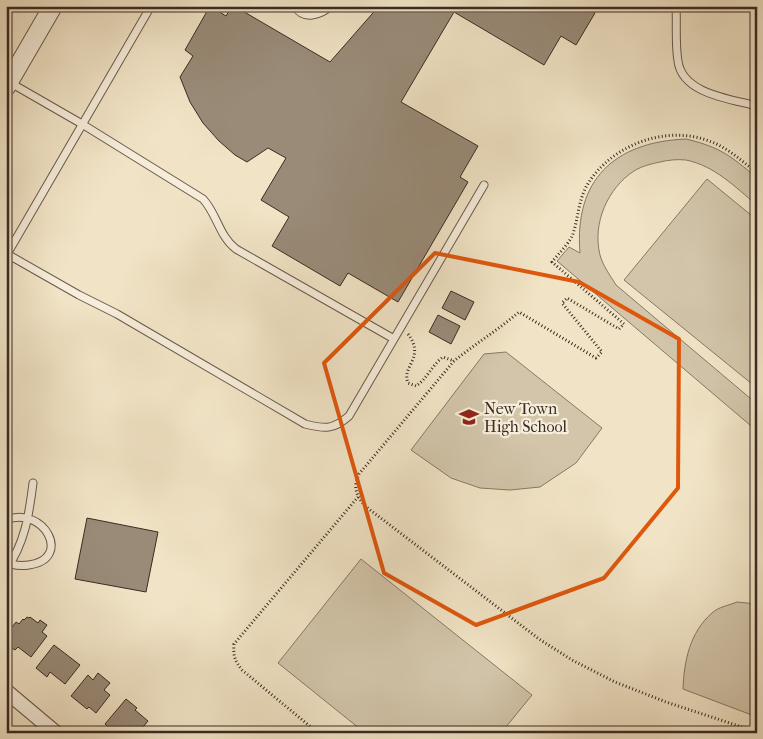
<svg xmlns="http://www.w3.org/2000/svg" width="763" height="739" font-family="'IM FELL French Canon',serif">
<style>
.green{fill:#d2c5aa;stroke:#867867}
.building{fill:#998b78;stroke:#3a2b24}
.lines{fill:none;stroke-linecap:round;stroke-linejoin:round}
.service-casing{stroke:#68594c;stroke-width:9}
.minor-casing{stroke:#68594c;stroke-width:16}
.tertiary-casing{stroke:#68594c;stroke-width:20}
.path{stroke:#3a2b24;stroke-width:3;stroke-dasharray:1 2.5;stroke-linecap:butt}
.service{stroke:#f6edda;stroke-width:7}
.minor{stroke:#f6edda;stroke-width:14}
.tertiary{stroke:#f6edda;stroke-width:18}
.marked{fill:none;stroke:#df570d;stroke-width:4;stroke-linejoin:round}
.labels{text-anchor:middle;dominant-baseline:central;stroke-width:4.5;stroke-linejoin:round;paint-order:stroke}
.poi-label{font-size:16px;fill:#3a2b24;stroke:#f6edda;text-anchor:start}
</style>
<rect width="100%" height="100%" fill="#f1e4c6"/>
<filter id="stains"><feTurbulence type="fractalNoise" baseFrequency=".004" numOctaves="4"/><feColorMatrix values="0 0 0 0 .2 0 0 0 0 .09 0 0 0 0 .02 0 0 0 .5 -.17"/></filter>
<radialGradient id="worn" r=".72"><stop offset=".6" stop-color="#630" stop-opacity="0"/><stop offset="1" stop-color="#630" stop-opacity=".3"/></radialGradient>
<path class="green" d="M686 139C720 147 731 156 757 178V205C735 187 715 166 686 160 678 159 668 160 660 162 651 164 642 166 634 171 608 188 592 223 600 255 603 266 610 275 616 285L757 404V431L557 261 569 247 580 253C574 180 614 142 686 139Z
M707 179 757 220V388L624 280Z
M506 352 602 428 576 463 540 487 510 490 480 488 451 478 411 450 484 354Z
M361 559 532 695 501 733H365L278 663Z
M737 602 757 604V717L683 689C684 661 690 632 712 613 718 607 730 605 737 602Z"/>
<path class="building" d="M210 6 226 16 232 6H234L330 62 379 6H584L595 13 576 45 561 36 544 65 454 12 401 102 478 146 460 177 468 182 398 302 348 273 340 286 272 246 289 217 261 200 286 158 268 148 247 162 235 155 219 141 203 123 190 102 180 77 193 56 185 50Z
M451 291 474 302 465 320 442 308Z
M438 315 460 326 451 344 429 332Z
M87 518 158 532 146 592 75 579Z
M27 617 29 618 30 617 38 623 40 620 47 625 42 632 47 636 31 657 18 647 15 650 6 644V635L16 622 19 624 23 619 24 620Z
M54 645 80 665 65 684 50 672 47 677 36 668Z
M98 673 110 683 104 690 110 695 96 713 89 707 87 709 71 696 88 675 93 680Z
M126 699 137 708 135 710 148 721 138 733H115L105 724Z"/>
<g class="lines">
<defs>
<path id="service" d="M295 6C303 21 321 15 331 6
M676 6C677 24 675 43 678 61 682 94 731 99 757 106
M9 82 82 124 203 199C217 214 219 236 236 249L394 339
M7 254 79 295 117 314 305 424C325 429 333 430 349 416L484 185
M6 256 151 6
M6 520C44 505 73 559 29 565 21 566 12 566 6 561
M6 570C25 543 29 515 33 483"/>
<path id="minor" d="M6 691 56 733"/>
<path id="tertiary" d="M6 87 53 6"/>
</defs>
<use href="#service" class="service-casing"/>
<use href="#minor" class="minor-casing"/>
<use href="#tertiary" class="tertiary-casing"/>
<path class="path" d="M757 173C742 161 727 147 709 141 665 124 609 146 586 187 578 203 578 219 573 234 569 244 558 254 552 262L624 324 619 329 567 298 562 303 602 352 596 358 519 312C498 330 475 344 454 361L359 474C353 488 356 495 365 506L539 639 572 660 615 682 666 702 757 732
M408 334C426 358 401 366 408 383L416 386C427 379 432 365 443 357L454 361
M318 733 242 670C235 661 233 656 234 644L358 497"/>
<use href="#service" class="service"/>
<use href="#minor" class="minor"/>
<use href="#tertiary" class="tertiary"/>
</g>
<path class="marked" d="M435 253 579 282 679 339 678 488 604 578 476 625 384 573 324 363Z"/>
<defs>
<symbol id="school-bare" viewBox="-9 -9 18 18"><path d="M0-5L7-2L0 1L-7-2ZM-4 1L0 2.5L4 1V4Q0 6-4 4Z" fill="#8f2418" stroke="#f6edda" stroke-width="2.5" paint-order="stroke"/></symbol>
</defs>
<g fill-rule="evenodd">
<use href="#school-bare" x="455" y="403" width="28" height="28"/>
</g>
<g class="labels">
<g class="poi-label">
<text x="484" y="408">New Town<tspan x="484" dy="18">High School</tspan></text>
</g>
</g>
<rect width="763" height="739" fill="none" stroke="#f1e4c6" stroke-width="25"/>
<rect x="8" y="8" width="748" height="724" fill="none" stroke="#3a2b24" stroke-width="2.5"/>
<rect x="12" y="12" width="738" height="714" fill="none" stroke="#3a2b24"/>
<rect width="100%" height="100%" filter="url(#stains)"/>
<rect width="100%" height="100%" fill="url(#worn)"/>
</svg>
